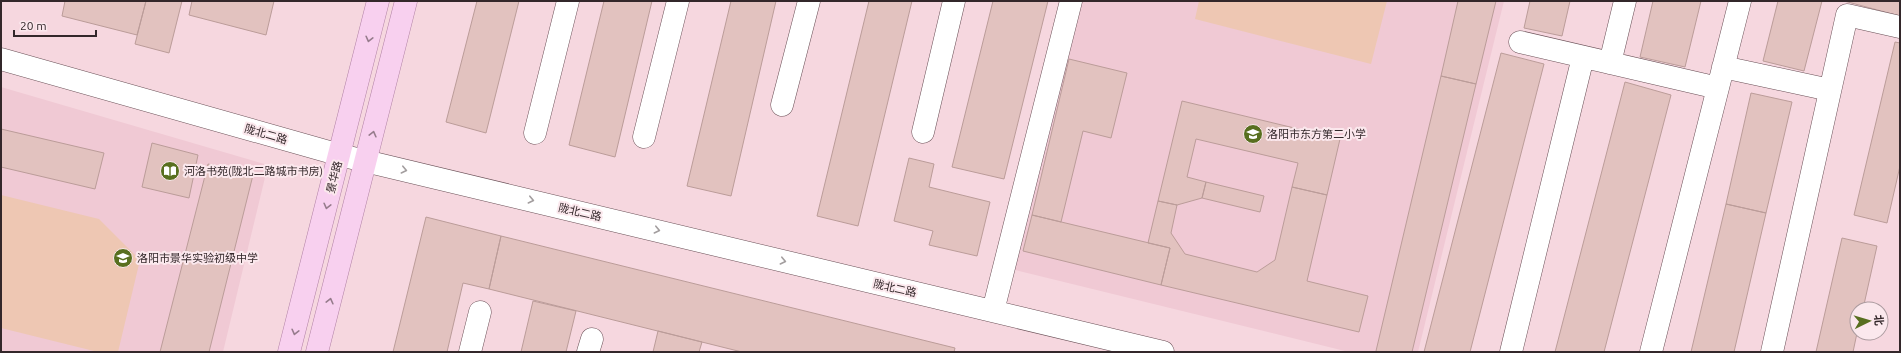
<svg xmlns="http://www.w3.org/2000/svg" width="1901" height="353" font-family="Ubuntu,'Noto Sans SC',sans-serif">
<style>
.built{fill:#f0c9d4}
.green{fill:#eec7b3}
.building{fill:#e2c2bf;stroke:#bb9c99}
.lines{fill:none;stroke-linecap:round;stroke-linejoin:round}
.minor-casing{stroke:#6a5057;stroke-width:23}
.major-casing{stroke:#b080a4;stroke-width:23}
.minor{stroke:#fff;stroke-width:22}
.major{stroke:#f8d0ef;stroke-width:22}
.oneway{stroke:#967c8c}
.oneway2{stroke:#a39e9f}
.labels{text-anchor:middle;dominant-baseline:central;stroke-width:4;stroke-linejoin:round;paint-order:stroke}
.street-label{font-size:11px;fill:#33272a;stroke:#fbe8ed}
.poi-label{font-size:11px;fill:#33272a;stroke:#fbe8ed;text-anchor:start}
</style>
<rect width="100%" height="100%" fill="#f6d7df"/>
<path class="built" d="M1068 1H1504L1418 352H1349L1003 267Z
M1 87 268 165 223 352H1Z"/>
<path class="green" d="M1199 1H1387L1371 64 1195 19Z
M1 195 99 219 140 260 118 352H98L1 328Z"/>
<path class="building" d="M65 1H146L137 35 62 16Z
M146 1H182L169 53 135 44Z
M192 1H274L266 35 189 15Z
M477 1H519L486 133 446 122Z
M604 1H652L615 157 569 145Z
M731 1H776L731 196 687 186Z
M869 1H912L858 226 817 216Z
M993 1H1048L1004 179 952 167Z
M1458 1H1496L1476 84 1441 76Z
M1530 1H1570L1562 36 1524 28Z
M1653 1H1701L1685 67 1640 57Z
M1778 1H1822L1804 71 1763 61Z
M1844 1H1900V16Z
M1895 42 1900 43V166L1887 223 1854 215Z
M1501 53 1544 64 1470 352H1424Z
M1069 59 1127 73 1111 138 1083 131 1061 222 1032 215Z
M1441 76 1476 84 1412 352H1379L1376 351Z
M1625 82 1671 95 1604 352H1555Z
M1751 93 1792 102 1766 213 1726 204Z
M1182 101 1340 139 1327 195 1292 187 1298 163 1196 139 1187 177 1206 182 1202 198 1177 205 1158 201Z
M1 129 104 153 95 189 1 167Z
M152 143 198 155 189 198 142 187Z
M909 158 934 164 929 187 990 202 977 256 929 245 933 231 894 221Z
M208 164 253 175 209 352H160Z
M1206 182 1264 196 1260 212 1202 198Z
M1292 187 1327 195 1307 281 1368 296 1359 332 1161 285 1170 248 1148 243 1158 201 1177 205 1171 233 1185 254 1257 272 1275 260Z
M1726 204 1766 213 1734 352H1691Z
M1032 215 1170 248 1161 285 1023 251Z
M426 217 501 236 489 289 463 283 447 352H393Z
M501 236 955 348 954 352H742L489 289Z
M1842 238 1877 246 1863 309H1857V333L1853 352H1816Z
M533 301 576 311 566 352H521Z
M658 331 702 342 699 352H653Z"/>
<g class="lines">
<defs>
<path id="minor" d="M1520 42 1718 88
M1 59 340 155 1163 352
M1610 63 1625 1
M1723 67 1830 90
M782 105 809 1
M923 132 954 1
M535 133 568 1
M644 137 678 1
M993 311 1071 1
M470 352 480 312
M588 352 592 339
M1511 352 1583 57
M1651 352 1740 1
M1772 352 1847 15 1900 27"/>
<path id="major" d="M289 352 378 1
M317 352 406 1"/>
</defs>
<use href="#minor" class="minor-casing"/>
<use href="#major" class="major-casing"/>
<use href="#minor" class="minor"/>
<use href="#major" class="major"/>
</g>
<defs><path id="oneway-chevron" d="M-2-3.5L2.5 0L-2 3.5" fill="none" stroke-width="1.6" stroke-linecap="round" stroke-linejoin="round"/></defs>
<g class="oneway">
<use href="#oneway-chevron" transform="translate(369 39) rotate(104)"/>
<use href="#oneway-chevron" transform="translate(373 134) rotate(-76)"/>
<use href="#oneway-chevron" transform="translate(327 206) rotate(104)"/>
<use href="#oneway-chevron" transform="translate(330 301) rotate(-76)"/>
<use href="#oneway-chevron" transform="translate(295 332) rotate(104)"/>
</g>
<g class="oneway2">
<use href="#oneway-chevron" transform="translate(404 170) rotate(13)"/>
<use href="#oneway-chevron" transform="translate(531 200) rotate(13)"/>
<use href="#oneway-chevron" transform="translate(657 230) rotate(13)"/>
<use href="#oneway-chevron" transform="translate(783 261) rotate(13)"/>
</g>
<defs>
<symbol id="school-disc" viewBox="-11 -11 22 22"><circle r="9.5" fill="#586f1f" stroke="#fbe8ed"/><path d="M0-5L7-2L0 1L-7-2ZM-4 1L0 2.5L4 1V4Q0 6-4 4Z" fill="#fff"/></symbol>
<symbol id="library-disc" viewBox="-11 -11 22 22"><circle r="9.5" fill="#586f1f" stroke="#fbe8ed"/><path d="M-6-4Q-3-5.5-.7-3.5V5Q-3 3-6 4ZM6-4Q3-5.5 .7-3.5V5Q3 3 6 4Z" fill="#fff"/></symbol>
</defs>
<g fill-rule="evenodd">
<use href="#school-disc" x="1242" y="123" width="22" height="22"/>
<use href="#library-disc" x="159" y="160" width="22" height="22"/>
<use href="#school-disc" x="112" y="247" width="22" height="22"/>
</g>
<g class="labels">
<g class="street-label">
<text transform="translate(266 134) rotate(16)">陇北二路</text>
<text transform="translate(334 177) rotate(-76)">景华路</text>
<text transform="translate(580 212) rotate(13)">陇北二路</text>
<text transform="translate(895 288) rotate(13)">陇北二路</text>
</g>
<g class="poi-label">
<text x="1267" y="134">洛阳市东方第二小学</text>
<text x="184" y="171">河洛书苑(陇北二路城市书房)</text>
<text x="137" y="258">洛阳市景华实验初级中学</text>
</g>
</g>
<rect width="1901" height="353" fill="none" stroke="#33272a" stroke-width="4"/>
<g transform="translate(1869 321) rotate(85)"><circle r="19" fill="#fbe8ed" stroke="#ab9b9f"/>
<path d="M0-3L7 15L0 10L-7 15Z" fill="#586f1f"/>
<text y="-6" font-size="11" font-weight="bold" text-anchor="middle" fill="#33272a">北</text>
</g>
<path d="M14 30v6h82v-6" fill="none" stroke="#33272a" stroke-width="2"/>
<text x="20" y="30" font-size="12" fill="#33272a" stroke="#fbe8ed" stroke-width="3" paint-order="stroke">20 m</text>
</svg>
